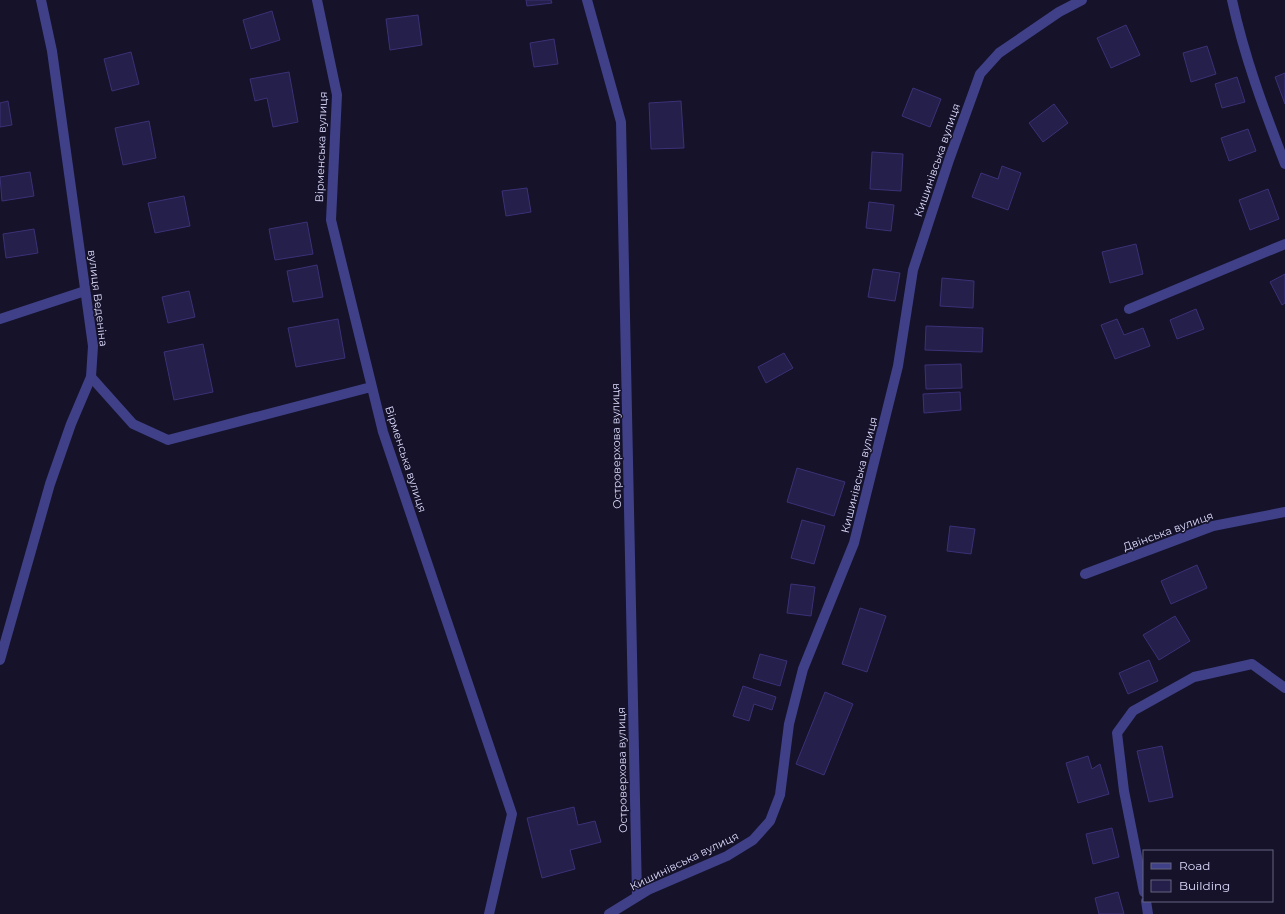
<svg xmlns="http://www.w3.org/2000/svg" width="1285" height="914" font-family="Montserrat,sans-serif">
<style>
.building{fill:#251f4b;stroke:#3b3176}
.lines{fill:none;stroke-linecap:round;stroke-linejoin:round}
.minor{stroke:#3f4087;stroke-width:10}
.tertiary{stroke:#3f4087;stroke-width:10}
.labels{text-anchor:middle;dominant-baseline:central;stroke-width:3;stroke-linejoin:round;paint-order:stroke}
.street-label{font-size:11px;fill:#dedcfe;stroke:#15122a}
</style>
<rect width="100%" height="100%" fill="#15122a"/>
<path class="building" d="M526 0H551L552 3 527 6Z
M272 11 280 40 251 49 243 20Z
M418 15 422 45 390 50 386 19Z
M1126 25 1140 55 1111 68 1097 38Z
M554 39 558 64 534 67 530 43Z
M1207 46 1216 74 1191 82 1183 53Z
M131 52 139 84 112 91 104 59Z
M289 72 298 122 273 127 267 98 255 101 250 79Z
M1285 73V104L1275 77Z
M1237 77 1245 102 1222 108 1215 84Z
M913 88 941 99 930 127 902 116Z
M8 101 12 125 0 127V103Z
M681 101 684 148 651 149 649 103Z
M1054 104 1068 123 1043 142 1029 123Z
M149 121 156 158 123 165 115 128Z
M1248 129 1256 151 1229 161 1221 138Z
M872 152 903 154 901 191 870 189Z
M1002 166 1021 173 1008 210 972 197 981 173 998 179Z
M30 172 34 196 2 201 0 177Z
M527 188 531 212 506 216 502 191Z
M1268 189 1279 219 1250 230 1239 200Z
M184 196 190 226 155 233 148 203Z
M869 202 894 205 891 231 866 228Z
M307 222 313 254 275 260 269 229Z
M34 229 38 253 6 258 3 234Z
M1136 244 1143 274 1110 283 1102 252Z
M317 265 323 297 293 302 287 271Z
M873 269 900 273 895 301 868 297Z
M1285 274V303L1282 305 1270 282Z
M942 278 974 281 973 308 940 306Z
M189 291 195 317 168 323 162 297Z
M1196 309 1204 329 1177 339 1170 320Z
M338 319 345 358 296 367 288 328Z
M1117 319 1124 335 1143 328 1150 346 1115 359 1101 325Z
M926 326 983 328 982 352 925 350Z
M203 344 213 392 174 400 164 352Z
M784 353 793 368 766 383 758 367Z
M961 364 962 388 926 389 925 365Z
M960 392 961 410 924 413 923 394Z
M797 468 845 482 834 516 787 502Z
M802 520 825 526 814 564 791 558Z
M950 526 975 529 971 554 947 551Z
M1197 565 1207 588 1171 604 1161 581Z
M791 584 815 587 811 616 787 613Z
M860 608 886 616 867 672 842 664Z
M1175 616 1190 641 1159 660 1143 635Z
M760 654 787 661 780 686 753 678Z
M1149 660 1158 681 1128 694 1119 673Z
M743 686 776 697 772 710 754 704 749 721 733 716Z
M825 692 853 704 824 775 796 764Z
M1162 746 1173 797 1149 802 1137 751Z
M1088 756 1092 769 1100 764 1109 794 1078 803 1066 763Z
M574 807 578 825 595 821 601 842 570 850 575 869 542 878 527 818Z
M1112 828 1119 857 1093 864 1086 834Z
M1118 892 1124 914H1099L1095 898Z"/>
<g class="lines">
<path class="minor" d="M317 0 337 95 331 220 383 432 512 814 489 914
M587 0 621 122 637 896
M1232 0C1244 56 1264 110 1285 164
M1129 309 1285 244
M0 319 85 291
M91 377 133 424 168 440 371 387
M1085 574 1213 526 1285 512
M1144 892 1124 791 1117 733 1133 711 1194 677 1252 664 1285 688
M1146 901 1148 914
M609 914 648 890 727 856 753 840 770 821 780 795 789 724 803 669 854 543 898 366 913 270 949 160 980 74 999 53 1059 12 1082 0"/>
<path class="tertiary" d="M0 660 50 484 71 424 91 377 93 346 52 51 41 0"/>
</g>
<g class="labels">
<g class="street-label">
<text transform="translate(321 147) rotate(-88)">Вірменська вулиця</text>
<text transform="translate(937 160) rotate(-71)">Кишинівська вулиця</text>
<text transform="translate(98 298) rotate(83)">вулиця Веденіна</text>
<text transform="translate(616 446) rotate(-91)">Островерхова вулиця</text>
<text transform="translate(406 459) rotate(72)">Вірменська вулиця</text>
<text transform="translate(859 475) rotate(-76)">Кишинівська вулиця</text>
<text transform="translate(1168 531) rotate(-20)">Двінська вулиця</text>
<text transform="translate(622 770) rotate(-91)">Островерхова вулиця</text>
<text transform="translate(684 861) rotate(-26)">Кишинівська вулиця</text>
</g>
</g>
<rect x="1143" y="850" width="130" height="52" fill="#15122a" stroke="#65637f"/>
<rect x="1151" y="863" width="20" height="6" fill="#3f4087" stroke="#65637f"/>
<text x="1179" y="870" font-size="12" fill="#dedcfe">Road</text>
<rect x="1151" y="880" width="20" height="12" fill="#251f4b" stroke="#65637f"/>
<text x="1179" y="890" font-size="12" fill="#dedcfe">Building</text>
</svg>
